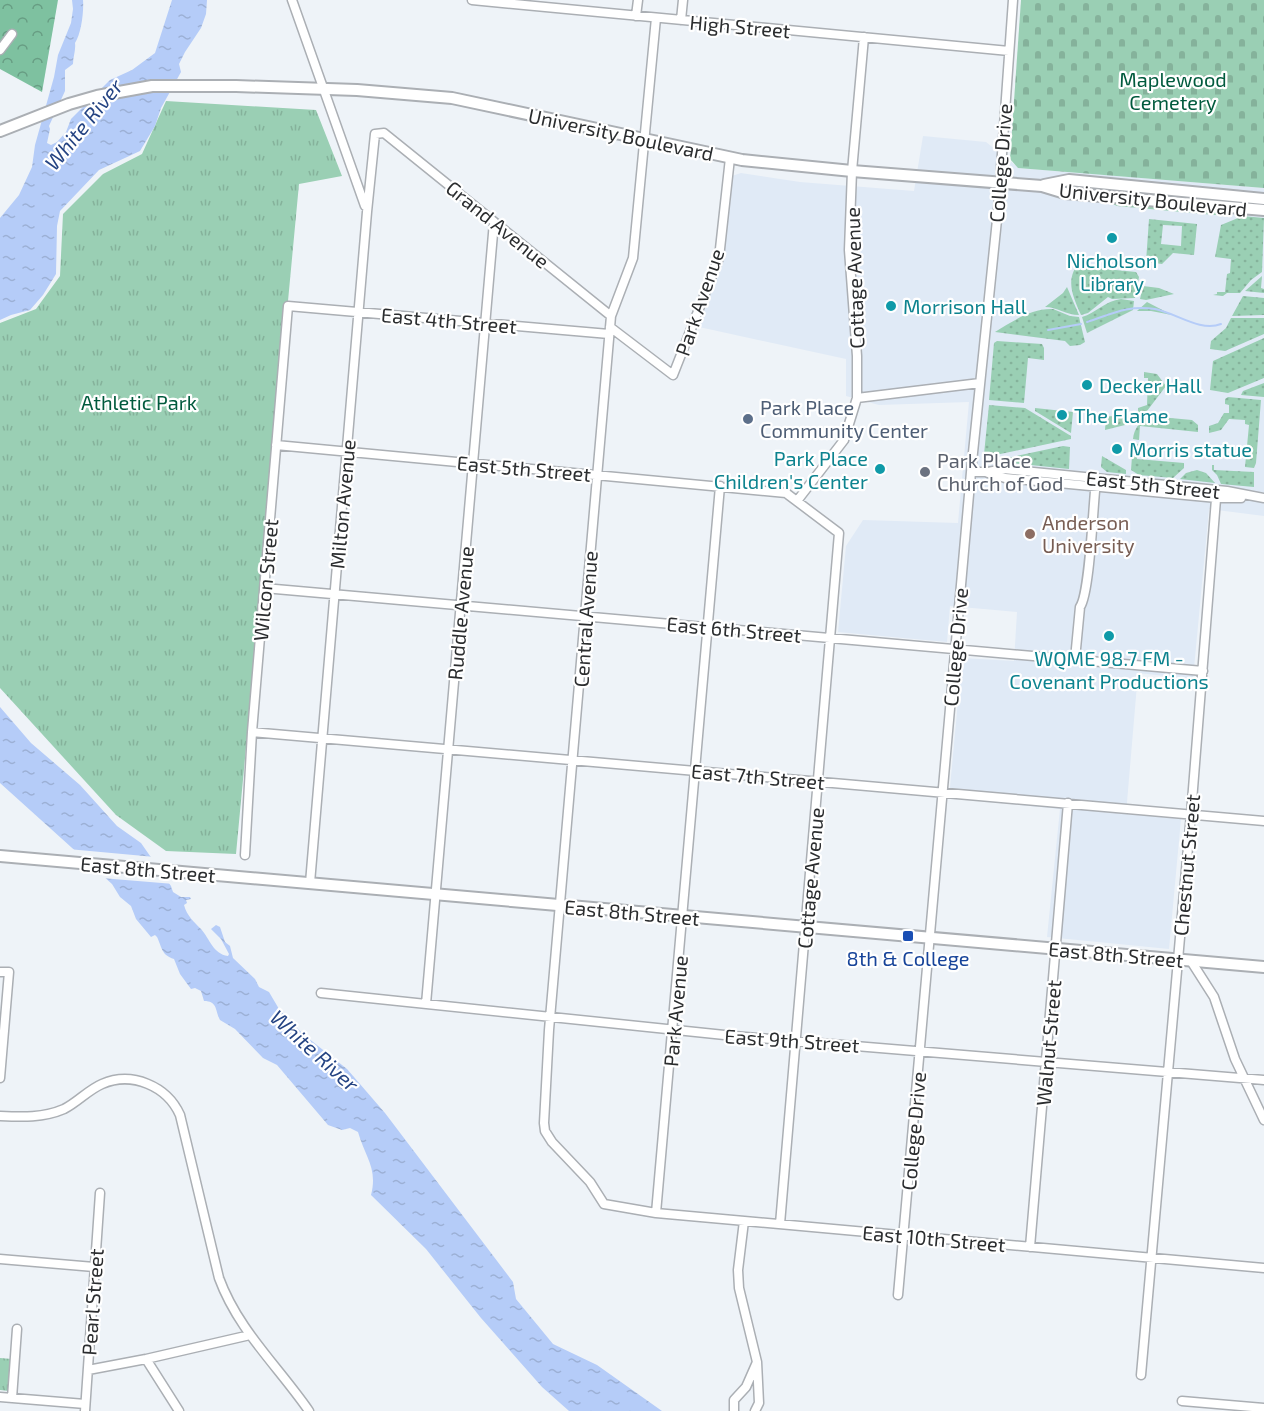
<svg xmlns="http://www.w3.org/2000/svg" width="1264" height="1411" font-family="'Exo 2',sans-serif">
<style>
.built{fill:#e0eaf6}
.grass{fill:url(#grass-dots);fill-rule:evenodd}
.forest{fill:url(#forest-crowns)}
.cemetery{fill:url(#cemetery-stones)}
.park{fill:url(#park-tufts)}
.water{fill:url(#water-ripples)}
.pier{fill:#eef3f8}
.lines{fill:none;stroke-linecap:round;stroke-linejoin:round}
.stream{stroke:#b5ccf8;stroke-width:2}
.minor-casing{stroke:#abafb4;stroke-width:11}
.major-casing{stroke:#abafb4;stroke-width:14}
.minor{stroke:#fff;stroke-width:8}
.major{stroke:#fff;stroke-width:10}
.culture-dot{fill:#0f9aa8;stroke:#fff;stroke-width:2}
.service-dot{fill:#5c6f8a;stroke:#fff;stroke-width:2}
.worship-dot{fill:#6b7280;stroke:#fff;stroke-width:2}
.education-dot{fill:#8d6e63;stroke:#fff;stroke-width:2}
.transit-dot{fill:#1a4fb4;stroke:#fff;stroke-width:2}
.labels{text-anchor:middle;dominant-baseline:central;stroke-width:4.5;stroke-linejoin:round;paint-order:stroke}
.street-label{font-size:20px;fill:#2b2d2f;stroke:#fff}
.park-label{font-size:20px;fill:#005a3d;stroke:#fff}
.culture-label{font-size:20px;fill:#0d838f;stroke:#fff;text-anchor:start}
.service-label{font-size:20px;fill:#4e5e75;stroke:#fff;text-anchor:start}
.worship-label{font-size:20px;fill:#5b616d;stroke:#fff;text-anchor:start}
.education-label{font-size:20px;fill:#785e54;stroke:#fff;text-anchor:start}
.transit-label{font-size:20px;fill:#164399;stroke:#fff}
.water-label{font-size:21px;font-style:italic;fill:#254483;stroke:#fff}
</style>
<defs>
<pattern id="grass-dots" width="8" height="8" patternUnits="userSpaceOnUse" patternTransform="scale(1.5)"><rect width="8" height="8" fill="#9acfb4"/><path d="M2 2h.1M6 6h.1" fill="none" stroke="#85b29b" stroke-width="1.8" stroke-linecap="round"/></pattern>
<pattern id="forest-crowns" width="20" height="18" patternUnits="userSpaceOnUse" patternTransform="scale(1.5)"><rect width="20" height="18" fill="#7ec1a0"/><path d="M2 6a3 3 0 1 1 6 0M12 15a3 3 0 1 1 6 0" fill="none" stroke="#679d83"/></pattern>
<pattern id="cemetery-stones" width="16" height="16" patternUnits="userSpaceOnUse" patternTransform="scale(1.5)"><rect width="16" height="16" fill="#9acfb4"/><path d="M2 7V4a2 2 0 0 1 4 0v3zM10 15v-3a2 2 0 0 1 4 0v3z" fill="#85b29b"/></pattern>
<pattern id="park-tufts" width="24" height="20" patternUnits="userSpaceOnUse" patternTransform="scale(1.5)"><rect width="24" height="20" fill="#9acfb4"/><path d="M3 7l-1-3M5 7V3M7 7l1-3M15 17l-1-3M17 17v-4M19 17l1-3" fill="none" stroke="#85b29b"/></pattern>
<pattern id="water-ripples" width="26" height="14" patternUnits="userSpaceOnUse" patternTransform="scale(1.5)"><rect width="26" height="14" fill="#b5ccf8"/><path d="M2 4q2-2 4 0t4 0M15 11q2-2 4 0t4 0" fill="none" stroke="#9cb0d5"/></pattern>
</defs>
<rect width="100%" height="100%" fill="#eef3f8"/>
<path class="built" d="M923 136 986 142 1019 168 1264 188V516L1209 509 1193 679 1138 673 1126 814 1181 819 1169 949 1047 937 1060 809 949 798 962 658 1014 661 1017 612 950 606 947 642 838 632 846 546 863 520 958 523 969 402 879 405 846 396V359L699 327 723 258 732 176 741 173 800 182 914 191Z"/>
<path class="grass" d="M1106 201 1224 210 1223 213 1215 215 1117 206Z
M1243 216 1264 218 1262 272 1251 280 1240 293H1227L1223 296 1213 295 1217 294V292H1225L1227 274 1230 273 1231 259 1215 257 1221 225Z
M1149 219 1197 224 1194 255 1173 253 1162 264 1146 262ZM1163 225 1182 226 1181 246 1161 244Z
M1082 260H1085V267L1136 272 1139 277 1135 298 1112 299 1108 297 1088 313 1081 315C1072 295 1064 277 1082 260Z
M1262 276 1261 288 1264 289V293L1245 291Z
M1143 286 1159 288 1174 294 1146 300 1140 299Z
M1067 287 1079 315C1066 315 1057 307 1045 307L1063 293Z
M1243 296 1264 298V315L1232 316Z
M1121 299 1134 301 1133 310 1087 333 1082 317C1096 313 1105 301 1121 299Z
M1147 302 1172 315 1151 311H1137Z
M1053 309 1070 316 1079 317 1085 342 1080 345 1070 346 1065 341 995 332C1013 321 1032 308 1053 309Z
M1231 318H1264V334L1225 351 1210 349 1211 341 1226 328Z
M1264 338V378L1228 393 1210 390 1213 361Z
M997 341 1042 344 1044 348V360L1028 358 1024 403 989 400 994 343Z
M1144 372 1157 374 1166 386 1147 411 1133 414V412H1138V408L1147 405 1148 378H1144Z
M1264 383V397L1241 395 1243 391Z
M1228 397 1261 400 1256 463 1254 468 1245 467 1249 425 1245 424V420L1229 419 1221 430 1209 433V426L1218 423 1224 413H1229V405L1225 404V399Z
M989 405 1025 408 1071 436V439L986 457 984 454Z
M1035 408 1073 412 1071 433 1035 411Z
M1106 416 1130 417 1129 424 1105 430Z
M1149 416 1192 420 1198 425V432L1140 426 1139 440 1133 439C1134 429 1140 420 1149 416Z
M1133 443 1138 444 1137 459 1184 463V468L1173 478 1139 475 1131 470Z
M1063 446 1070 447 1069 469 993 461Z
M1102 456 1126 470V474L1107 472 1101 467Z
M1212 465H1214V470L1254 472V487L1221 484 1217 475 1212 470Z
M1197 470 1206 473 1215 483 1180 479 1186 473Z"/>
<path class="forest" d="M0 0H58L42 92 0 69Z"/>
<path class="cemetery" d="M1021 0H1264V188L1018 168 1010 159Z"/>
<path class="park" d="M166 101 316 110 342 176 299 184 236 854 166 851 116 815 0 688V323L36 309 60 276 63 214 103 174 142 154Z
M0 1358 12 1359 9 1391 0 1390Z"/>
<path class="water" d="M72 0H83C84 12 81 34 75 43 76 50 73 57 73 64L65 70V91L49 126 50 129 47 143 51 145 57 142 66 132 71 119 110 80 132 70 155 53 172 0H207L206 14 201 28 185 52 179 64 181 72 161 108 155 126 140 151 99 170 60 211 57 226 56 274 43 295 30 310 11 315 0 320V218L19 195 32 167 35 145 54 77 58 55 71 23 73 9Z
M0 707 31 743 80 785 117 826 141 843 171 886 173 892 181 897H190L191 899 186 900 187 903 184 905C187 916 194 922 201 929 210 939 213 954 228 956L229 954 221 939 211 929 216 925 220 927 225 942 230 946 233 958 255 979 259 987 269 992 279 1009 303 1034 347 1069 385 1113 513 1282 516 1299 553 1344 597 1365 662 1411H569L542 1387 481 1318 426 1249 371 1195C378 1168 365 1157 358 1132L350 1128 342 1130 328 1125 277 1065 263 1058 235 1029 220 1020C215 1011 218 1001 204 1001L201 991 195 988 191 989 180 974 174 959C161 955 162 947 157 937L155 935 151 937 136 919 131 906 120 897 112 884 0 783Z"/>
<path class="pier" d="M68 849 155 857 174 884 101 878Z"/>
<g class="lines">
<path class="stream" d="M1087 322C1112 314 1127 305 1155 309 1176 313 1200 332 1221 324
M1048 330 1081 324"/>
<defs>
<path id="minor" d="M292 0 365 206
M472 0 1009 51
M636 16 638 0
M656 18 633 258 611 316 549 1030 544 1123 545 1131 552 1142 590 1182 604 1204 656 1213 1264 1268
M681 20 683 0
M0 50 12 34
M610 327 673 375 719 258 730 158
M857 398 980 383
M276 445 786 493 839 533 780 1224
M971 472H988L1004 469 1227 491 1264 498
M988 473 1005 478 1217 498H1241
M797 501 844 440 857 398V356L849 250 852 171 864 37
M264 588 1203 671
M1075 659 1080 607C1090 593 1093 504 1096 481
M252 732 1264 821
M245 855 252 732 288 306 609 334
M310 883 367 212 375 134 384 133 611 316
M1191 961 1214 997 1235 1059 1264 1120
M0 972H9L0 1078
M321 993 734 1036 1264 1080
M426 1004 494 222
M0 1116C22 1117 43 1118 64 1109 78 1102 88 1090 102 1084 132 1071 167 1086 180 1115L219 1278C238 1330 278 1366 309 1411
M656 1213 720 486
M744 1221 738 1270 739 1288 757 1362
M1030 1247 1068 803
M0 1259 94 1267
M898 1295 971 472 998 210 1013 0
M146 1359 179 1411
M88 1370 146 1359 250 1335
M1141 1375 1191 814 1216 499
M0 1397 85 1404
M12 1398 17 1329
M1182 1401 1264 1408
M85 1411 100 1193
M734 1411V1400L746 1387 757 1362 759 1403 755 1411"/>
<path id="major" d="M0 131 69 104 97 96 152 86H236L357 90 452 98 742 160 852 171 1042 186 1065 193 1264 210
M1044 185 1069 180 1264 199
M0 856 1264 967"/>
</defs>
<use href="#minor" class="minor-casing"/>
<use href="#major" class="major-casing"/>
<use href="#minor" class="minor"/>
<use href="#major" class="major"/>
</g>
<g class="culture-dot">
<circle cx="1112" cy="238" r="6"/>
<circle cx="891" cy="306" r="6"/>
<circle cx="1087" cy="385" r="6"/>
<circle cx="1062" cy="415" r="6"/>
<circle cx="1117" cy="449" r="6"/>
<circle cx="880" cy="469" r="6"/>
<circle cx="1109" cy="636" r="6"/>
</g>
<circle class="service-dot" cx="748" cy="419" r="6"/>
<circle class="worship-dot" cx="925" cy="472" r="6"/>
<circle class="education-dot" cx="1030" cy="534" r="6"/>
<rect class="transit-dot" x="902" y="930" width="12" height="12" rx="3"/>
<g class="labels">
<g class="street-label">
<text transform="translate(740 26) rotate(5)">High Street</text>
<text transform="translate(621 134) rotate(12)">University Boulevard</text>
<text transform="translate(1000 163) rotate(-86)">College Drive</text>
<text transform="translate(1153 199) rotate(6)">University Boulevard</text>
<text transform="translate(498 224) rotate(39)">Grand Avenue</text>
<text transform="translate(854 278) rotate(-92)">Cottage Avenue</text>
<text transform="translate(699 302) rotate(-71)">Park Avenue</text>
<text transform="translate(449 320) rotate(5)">East 4th Street</text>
<text transform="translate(524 468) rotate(5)">East 5th Street</text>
<text transform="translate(1153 484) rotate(6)">East 5th Street</text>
<text transform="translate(342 504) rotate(-85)">Milton Avenue</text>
<text transform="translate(265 580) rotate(-85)">Wilcon Street</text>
<text transform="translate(460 613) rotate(-85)">Ruddle Avenue</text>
<text transform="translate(585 619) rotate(-86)">Central Avenue</text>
<text transform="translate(734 629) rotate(5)">East 6th Street</text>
<text transform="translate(955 647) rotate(-85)">College Drive</text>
<text transform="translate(758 776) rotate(5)">East 7th Street</text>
<text transform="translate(1186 865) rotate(-85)">Chestnut Street</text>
<text transform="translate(148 869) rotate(5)">East 8th Street</text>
<text transform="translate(810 878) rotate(-85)">Cottage Avenue</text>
<text transform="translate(632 912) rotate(5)">East 8th Street</text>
<text transform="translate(1116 954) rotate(5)">East 8th Street</text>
<text transform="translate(675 1011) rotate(-85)">Park Avenue</text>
<text transform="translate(792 1040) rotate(4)">East 9th Street</text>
<text transform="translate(1048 1043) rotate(-85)">Walnut Street</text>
<text transform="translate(913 1131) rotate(-85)">College Drive</text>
<text transform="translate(934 1238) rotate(5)">East 10th Street</text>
<text transform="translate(92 1302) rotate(-86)">Pearl Street</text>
</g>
<g class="park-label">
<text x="1173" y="79">Maplewood<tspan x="1173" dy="23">Cemetery</tspan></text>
<text x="139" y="402">Athletic Park</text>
</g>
<g class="culture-label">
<text x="1112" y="260" text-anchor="middle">Nicholson<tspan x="1112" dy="23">Library</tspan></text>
<text x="903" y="306">Morrison Hall</text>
<text x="1099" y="385">Decker Hall</text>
<text x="1074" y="415">The Flame</text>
<text x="1129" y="449">Morris statue</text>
<text x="868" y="458" text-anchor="end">Park Place<tspan x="868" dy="23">Children's Center</tspan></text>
<text x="1109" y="658" text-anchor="middle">WQME 98.7 FM -<tspan x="1109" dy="23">Covenant Productions</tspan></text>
</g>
<g class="service-label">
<text x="760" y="407">Park Place<tspan x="760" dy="23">Community Center</tspan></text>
</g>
<g class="worship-label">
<text x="937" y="460">Park Place<tspan x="937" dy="23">Church of God</tspan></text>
</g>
<g class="education-label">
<text x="1042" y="522">Anderson<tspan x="1042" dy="23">University</tspan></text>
</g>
<g class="transit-label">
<text x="908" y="958">8th &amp; College</text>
</g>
<g class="water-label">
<text transform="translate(83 124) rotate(-51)">White River</text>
<text transform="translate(315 1050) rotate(42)">White River</text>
</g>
</g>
</svg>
